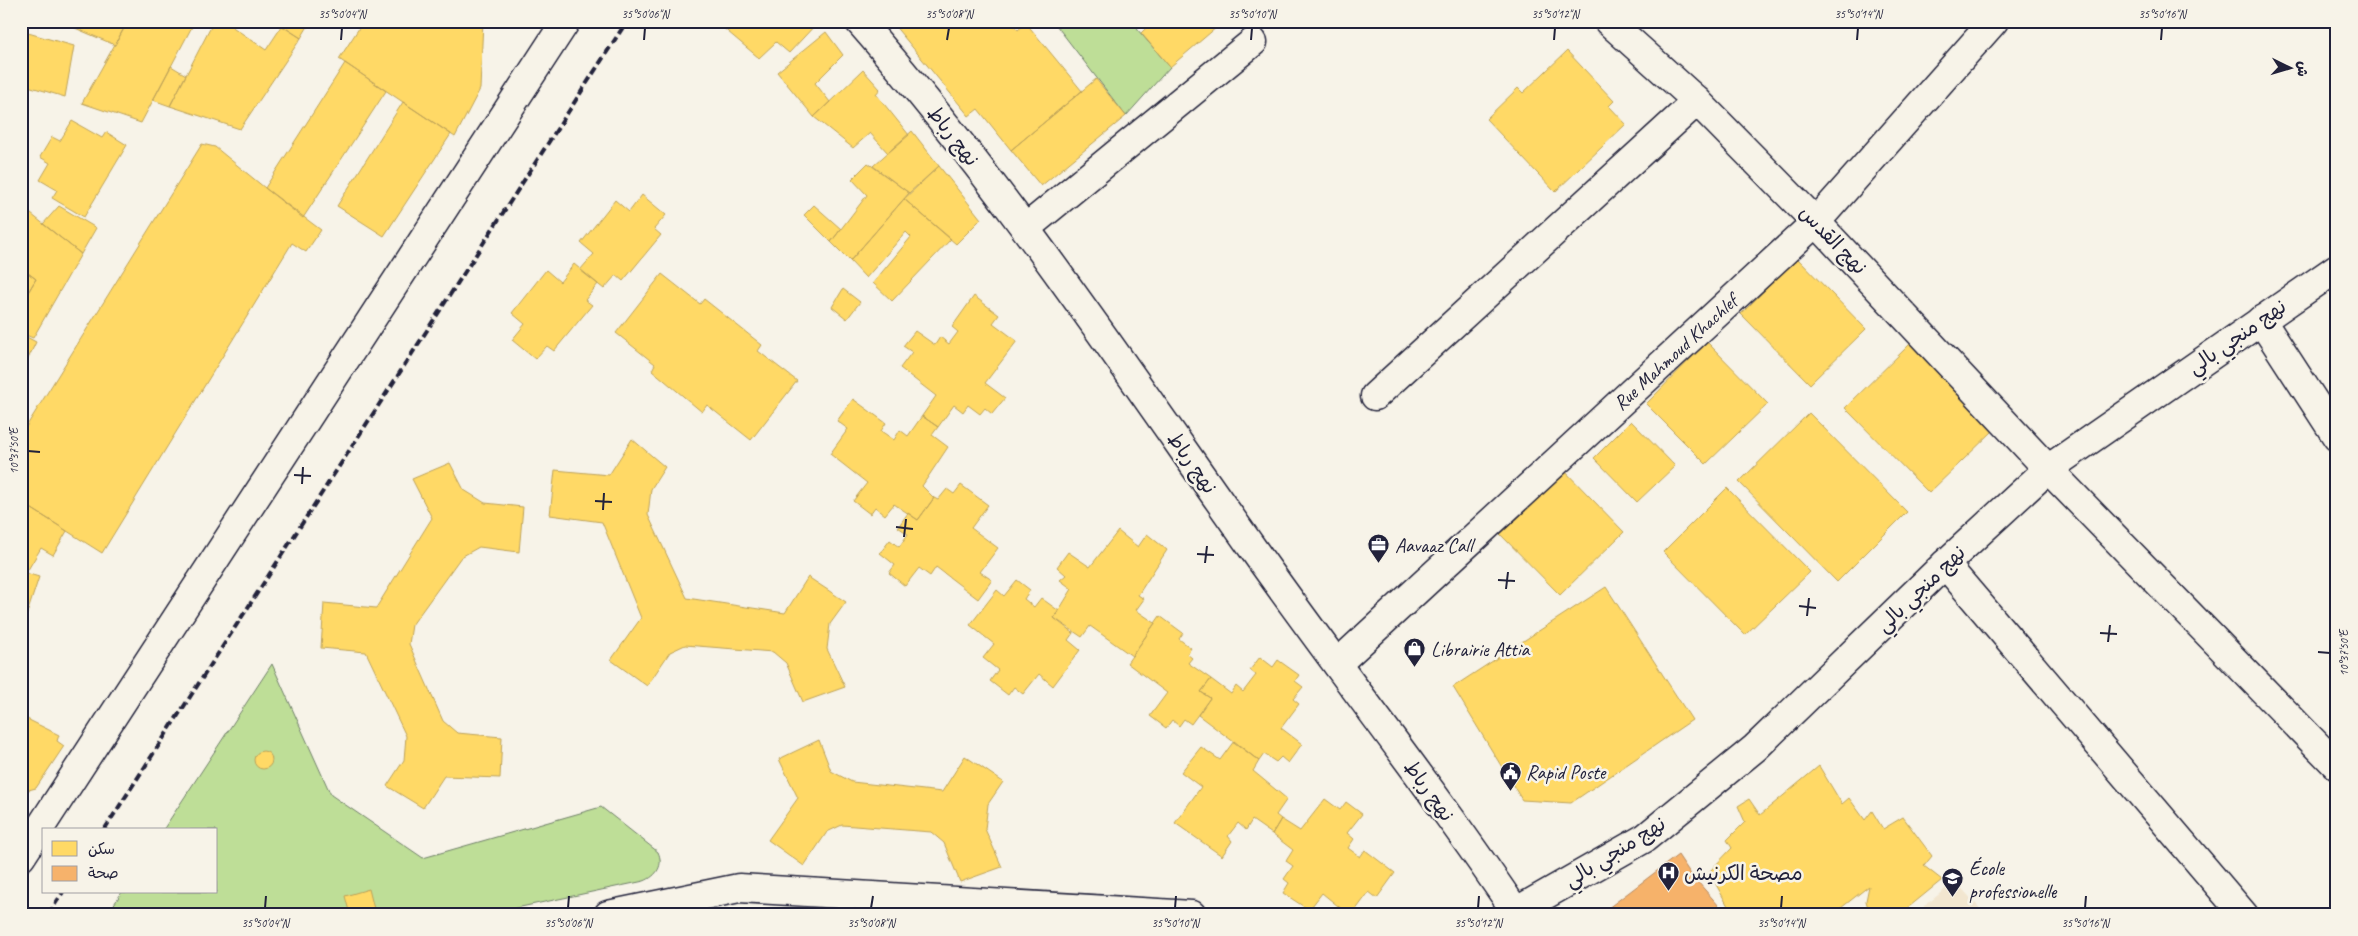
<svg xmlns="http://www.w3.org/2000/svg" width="2358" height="936" font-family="Caveat,'Playpen Sans Arabic',sans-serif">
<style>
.built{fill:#f2e6d0}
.green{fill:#bede97;stroke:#708069}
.homes{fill:#ffd966;stroke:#bda259}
.health{fill:#f6b26b;stroke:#b6875d}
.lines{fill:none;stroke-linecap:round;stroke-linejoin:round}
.minor-casing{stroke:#22223b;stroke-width:31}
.minor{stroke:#f7f3e8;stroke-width:28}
.rail{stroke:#22223b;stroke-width:4;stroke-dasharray:8 4;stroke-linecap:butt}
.ticks{fill:none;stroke:#22223b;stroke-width:2}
.labels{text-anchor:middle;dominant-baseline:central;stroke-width:5;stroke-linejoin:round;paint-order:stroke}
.street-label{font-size:20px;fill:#22223b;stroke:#f7f3e8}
.poi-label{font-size:20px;fill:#22223b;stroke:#f7f3e8;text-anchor:start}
.neatline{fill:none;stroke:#22223b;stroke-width:2}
.ticks-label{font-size:12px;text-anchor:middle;fill:#22223b}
</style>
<rect width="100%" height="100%" fill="#f7f3e8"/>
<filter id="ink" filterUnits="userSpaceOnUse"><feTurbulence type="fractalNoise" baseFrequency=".02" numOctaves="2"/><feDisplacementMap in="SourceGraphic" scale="10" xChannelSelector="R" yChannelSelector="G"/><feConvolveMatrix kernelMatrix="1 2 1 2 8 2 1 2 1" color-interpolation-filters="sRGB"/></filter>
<g filter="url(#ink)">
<path class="built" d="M1955 881 1986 915H1914Z"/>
<path class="green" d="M1053 21H1144L1137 29 1170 67 1126 116Z
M272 664 331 795 423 858 601 807 658 852C664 865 657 876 644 881L483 915H107L122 892H216V830H163Z"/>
<path class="homes" d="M77 21H128L115 45 75 28Z
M128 21H195L141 123 82 103Z
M214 21H224L266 50 282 26 301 38 240 129 170 106Z
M275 21H311L301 38Z
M356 21H483L480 89 455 137 339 59 361 25Z
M723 21H817L818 22 789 53 776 42 759 58 721 26Z
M899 21H1010L1018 30 1026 23 1082 91 1011 150 978 109 969 116 894 25Z
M1153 21H1224L1170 67 1141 33Z
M21 31 74 46 65 97 21 84Z
M826 32 843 55 815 83 830 102 814 117 777 72Z
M1567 51 1614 101 1609 106 1626 124 1555 192 1486 119 1518 88 1523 93Z
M345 63 386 91 303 218 265 188Z
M171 66 186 75 170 106 153 100Z
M863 70 880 89 876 94 909 135 888 153 870 133 853 148 814 117Z
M1096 79 1126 116 1041 186 1011 150Z
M403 102 451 134 384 236 337 206Z
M72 121 102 138 106 132 127 145 84 217 52 198 57 190 40 180 50 163 40 157 52 137 60 141Z
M912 131 939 166 909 193 873 166Z
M202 144 215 147 265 188 321 230 306 252 292 243 102 553 21 502V435Z
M868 163 909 193 850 261 831 242 867 195 852 179Z
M939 166 981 219 956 244 904 199Z
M642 195 666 215 654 229 661 235 623 281 616 275 604 289 580 270 594 254 581 243 615 200 629 212Z
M904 199 951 239 892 301 873 283 911 237 906 232 866 278 850 261Z
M814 205 841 229 831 242 804 215Z
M21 206 81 254 33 338 21 333V304L36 279 21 268Z
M59 206 96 228 81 254 43 224Z
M1797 258 1866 329 1810 384 1741 314Z
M574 264 598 284 585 300 592 305 554 351 547 346 535 359 512 340 525 324 512 313 546 270 560 282Z
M21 268 36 279 21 304Z
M662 274 700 304 704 299 762 345 758 351 797 381 751 440 707 405 702 412 652 370 655 364 616 333Z
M843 289 860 302 847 319 832 307Z
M974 296 999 315 993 323 1017 341 985 383 1005 398 992 414 985 408 980 414 968 405 963 412 954 405 938 427 922 416 936 396 900 368 912 352 903 346 915 331 935 345 940 337 949 344 958 332 952 327Z
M21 334 36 342 27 361 21 358Z
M1707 342 1768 404 1706 464 1646 404Z
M1910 344 1994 430 1929 493 1845 408Z
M853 399 886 423 881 431 894 440 900 430 908 436 922 416 938 427 932 435 948 447 922 486 934 498 918 520 894 504 885 515 875 507 870 514 853 501 867 483 830 454 848 429 837 421Z
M1809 413 1907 512 1837 582 1739 482Z
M1631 421 1675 466 1637 502 1594 458Z
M632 439 665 467 651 489 648 515 687 598 785 613 808 577 846 602 830 624 827 649 845 687 803 702 786 663 773 652 685 645 670 652 647 686 611 660 641 618 602 522 550 515 555 470 609 475Z
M450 463 464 490 485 503 523 507 519 552 479 547 461 557 412 625 409 644 443 721 457 733 502 737 500 778 444 776 423 808 387 786 404 760 406 736 366 652 321 648 324 603 376 608 432 518 412 479Z
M1559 465 1624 532 1560 595 1495 529Z
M961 485 988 505 971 528 998 548 980 572 992 580 978 599 936 567 930 576 919 568 905 586 889 573 895 565 880 553 890 540 899 547 908 534 898 527 908 513 918 520 934 498 938 500 947 489 954 494Z
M1727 488 1810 572 1745 635 1663 552Z
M21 502 67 531 53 555 41 548 26 573 39 577 21 632Z
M1118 531 1138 547 1147 534 1167 550 1138 595 1144 599 1136 610 1155 623 1132 656 1090 626 1082 637 1054 618 1072 589 1060 580 1066 575 1057 567 1068 552 1090 567Z
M1017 580 1030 590 1024 599 1034 607 1041 598 1059 611 1054 618 1073 633 1068 640 1080 650 1053 686 1039 674 1023 694 1014 687 1008 695 990 681 998 670 983 658 994 644 970 625 997 590 1004 596Z
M1606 587 1692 720 1571 803 1522 800 1453 687Z
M1160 616 1183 633 1179 639 1191 648 1187 654 1192 658 1188 663 1211 679 1201 692 1210 698 1191 724 1184 719 1179 726 1172 720 1166 728 1150 716 1167 693 1127 663Z
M1260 657 1273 667 1278 660 1299 675 1295 681 1303 687 1293 699 1299 704 1281 728 1302 744 1288 763 1281 757 1276 762 1264 754 1259 761 1198 715 1210 698 1201 692 1211 679 1231 694 1236 686 1243 692 1256 675 1250 670Z
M21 716 59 735 57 741 64 746 36 788 21 792Z
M819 740 831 771 852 782 942 792 965 756 1003 782 988 804 985 829 1002 867 960 882 944 843 931 832 842 825 827 832 804 866 768 840 798 798 779 759Z
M1234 741 1259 761 1253 771 1287 799 1276 815 1281 819 1272 834 1252 820 1246 830 1238 823 1228 836 1232 841 1222 856 1175 823 1201 787 1181 772 1201 747 1220 760Z
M254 760a9 9 0 1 1 18 0a9 9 0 1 1-18 0Z
M1819 766 1842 804 1849 798 1865 820 1872 811 1883 829 1903 817 1932 856 1924 866 1942 880 1899 915H1870L1866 901 1869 886 1832 915H1733L1709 872 1732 848 1727 840 1745 822 1738 806 1749 799 1760 815Z
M1325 799 1340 810 1346 802 1362 814 1347 833 1354 839 1348 848 1360 857 1365 850 1395 873 1377 898 1369 892 1352 915H1349L1322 893 1309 910 1283 893 1289 883 1284 879 1293 866 1286 861 1293 850 1272 834 1281 819 1300 831Z
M369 889 375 913 350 915 345 896Z"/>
<path class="health" d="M1678 855 1690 873 1727 915H1599Z"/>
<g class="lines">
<defs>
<g id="minor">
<path d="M859 21C1004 186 1126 370 1253 549 1340 672 1434 790 1518 915"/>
<path d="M1608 21 1697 101 1816 222 2048 469 2337 766"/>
<path d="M1026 228 1253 42"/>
<path d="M2261 320 2337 437"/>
<path d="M1375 396 1697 101"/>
<path d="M1945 564 2244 915"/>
<path id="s1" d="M1337 664 1816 222 1994 21"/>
<path d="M21 857 566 21"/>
<path d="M608 915 739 888 1192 915"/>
<path d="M1510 915 1645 838 1755 748 1945 564 2048 469 2337 268"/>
</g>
</defs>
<use href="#minor" class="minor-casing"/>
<use href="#minor" class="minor"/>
<path class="rail" d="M104 830 627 21
M48 915 63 892"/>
</g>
</g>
<path class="ticks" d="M341 40 342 28M644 40 645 28M947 40 949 28M1251 40 1252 28M1554 40 1555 28M1857 40 1858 28M2161 40 2162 28M28 451 40 452M294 475 311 476M302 484 303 467M595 501 612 502M603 510 604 493M896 527 913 529M904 537 906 519M1197 554 1214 555M1205 563 1207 546M1498 580 1515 581M1506 589 1508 572M1799 606 1816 608M1807 616 1809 598M2100 633 2117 634M2108 642 2110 625M2318 652 2330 653M265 908 266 896M568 908 569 896M871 908 873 896M1175 908 1176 896M1478 908 1479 896M1781 908 1782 896M2085 908 2086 896"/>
<defs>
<symbol id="office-pin" viewBox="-11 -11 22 30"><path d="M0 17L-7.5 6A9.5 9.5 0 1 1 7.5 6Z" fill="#22223b" stroke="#f7f3e8"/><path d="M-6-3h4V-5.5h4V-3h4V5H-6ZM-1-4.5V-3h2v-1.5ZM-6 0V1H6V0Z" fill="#fff"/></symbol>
<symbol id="shop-pin" viewBox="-11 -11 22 30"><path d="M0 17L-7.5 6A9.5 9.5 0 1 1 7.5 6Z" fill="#22223b" stroke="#f7f3e8"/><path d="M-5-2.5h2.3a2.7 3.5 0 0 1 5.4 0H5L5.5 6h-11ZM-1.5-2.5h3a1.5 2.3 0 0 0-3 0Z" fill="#fff"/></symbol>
<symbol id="civic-pin" viewBox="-11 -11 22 30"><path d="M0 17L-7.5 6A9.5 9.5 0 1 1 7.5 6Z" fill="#22223b" stroke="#f7f3e8"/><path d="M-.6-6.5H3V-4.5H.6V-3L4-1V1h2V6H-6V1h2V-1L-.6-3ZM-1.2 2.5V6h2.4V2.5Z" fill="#fff"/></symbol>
<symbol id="hospital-pin" viewBox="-11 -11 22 30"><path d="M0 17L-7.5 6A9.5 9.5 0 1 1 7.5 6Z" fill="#22223b" stroke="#f7f3e8"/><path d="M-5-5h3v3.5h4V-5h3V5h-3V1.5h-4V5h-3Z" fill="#fff"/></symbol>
<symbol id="school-pin" viewBox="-11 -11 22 30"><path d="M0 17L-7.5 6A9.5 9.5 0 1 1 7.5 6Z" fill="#22223b" stroke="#f7f3e8"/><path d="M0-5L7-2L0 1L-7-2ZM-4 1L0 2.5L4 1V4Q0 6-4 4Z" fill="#fff"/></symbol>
</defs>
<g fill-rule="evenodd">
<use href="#office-pin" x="1366" y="532" width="25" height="34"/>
<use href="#shop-pin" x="1402" y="636" width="25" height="34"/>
<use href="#civic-pin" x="1498" y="760" width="25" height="34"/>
<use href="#hospital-pin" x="1656" y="860" width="25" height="34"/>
<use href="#school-pin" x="1940" y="866" width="25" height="34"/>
</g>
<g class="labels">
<g class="street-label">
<text transform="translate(953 136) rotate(52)">نهج رباط</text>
<text transform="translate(1833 240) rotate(46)">نهج القدس</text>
<text transform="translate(2237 337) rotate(-35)">نهج منجي بالي</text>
<text stroke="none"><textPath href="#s1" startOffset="460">Rue Mahmoud Khachlef</textPath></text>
<text transform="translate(1192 463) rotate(55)">نهج رباط</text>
<text transform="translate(1921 589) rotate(-44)">نهج منجي بالي</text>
<text transform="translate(1429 791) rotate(54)">نهج رباط</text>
<text transform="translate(1615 852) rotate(-32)">نهج منجي بالي</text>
</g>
<g class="poi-label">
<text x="1395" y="545">Aavaaz Call</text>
<text x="1431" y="649">Librairie Attia</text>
<text x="1526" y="772">Rapid Poste</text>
<text x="1969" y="868">École<tspan x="1969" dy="23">professionelle</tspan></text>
<text x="1684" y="873">مصحة الكرنيش</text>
</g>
</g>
<rect width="2358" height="936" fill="none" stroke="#f7f3e8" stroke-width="55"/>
<rect x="42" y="828" width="175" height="65" fill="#f7f3e8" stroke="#a29fa3"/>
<rect x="52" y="841" width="25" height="15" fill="#ffd966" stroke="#a29fa3"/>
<text x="88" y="854" font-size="15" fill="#22223b">سكن</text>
<rect x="52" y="866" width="25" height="15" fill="#f6b26b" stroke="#a29fa3"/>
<text x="88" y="878" font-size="15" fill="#22223b">صحة</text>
<g transform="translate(2290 68) rotate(95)" stroke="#f7f3e8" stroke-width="4" paint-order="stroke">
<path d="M0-4L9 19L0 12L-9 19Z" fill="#22223b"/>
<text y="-8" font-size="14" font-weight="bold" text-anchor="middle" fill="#22223b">ش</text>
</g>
<rect x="28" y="28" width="2302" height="880" class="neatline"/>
<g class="ticks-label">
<text x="342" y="18">35°50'04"N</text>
<text x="645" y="18">35°50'06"N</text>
<text x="949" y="18">35°50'08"N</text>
<text x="1252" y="18">35°50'10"N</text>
<text x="1555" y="18">35°50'12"N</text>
<text x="1858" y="18">35°50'14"N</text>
<text x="2162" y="18">35°50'16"N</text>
<text transform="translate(14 451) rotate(-90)" y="4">10°37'50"E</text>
<text transform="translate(2344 653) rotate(-90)" y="4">10°37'50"E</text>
<text x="265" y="927">35°50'04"N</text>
<text x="568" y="927">35°50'06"N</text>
<text x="871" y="927">35°50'08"N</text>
<text x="1175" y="927">35°50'10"N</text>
<text x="1478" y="927">35°50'12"N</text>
<text x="1781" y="927">35°50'14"N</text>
<text x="2085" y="927">35°50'16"N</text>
</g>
</svg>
